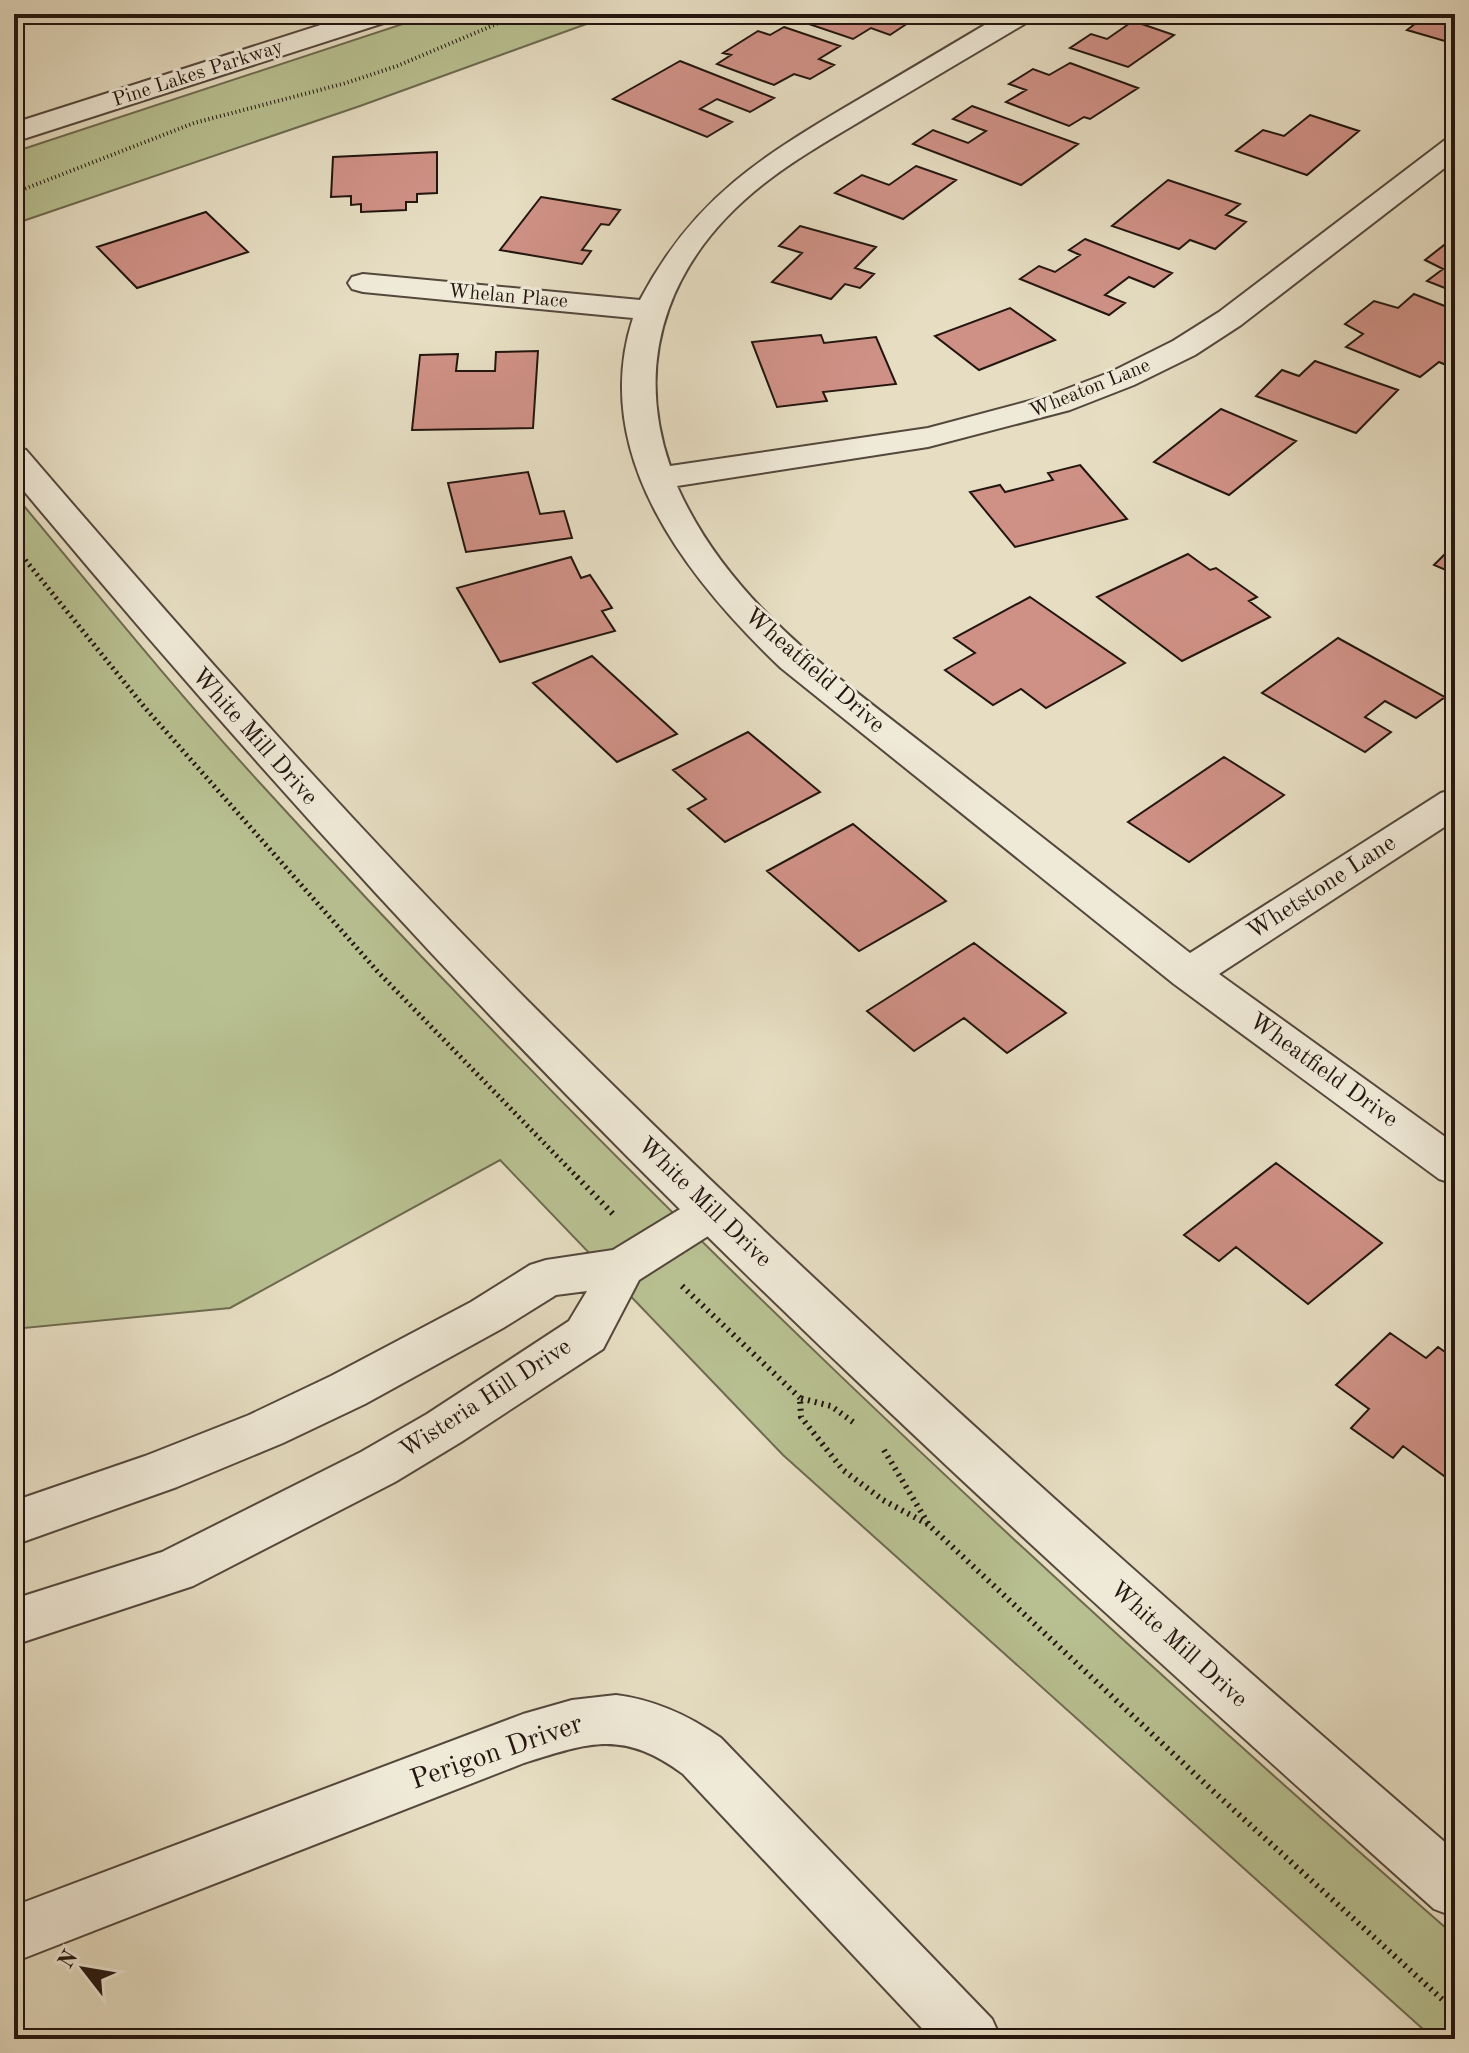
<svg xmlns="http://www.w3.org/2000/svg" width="1469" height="2053" font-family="'Old Standard TT',serif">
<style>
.green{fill:#b8c091;stroke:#6e6a50;stroke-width:2}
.building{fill:#cf9186;stroke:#23150f;stroke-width:2}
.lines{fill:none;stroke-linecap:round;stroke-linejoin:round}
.minor-casing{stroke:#54473c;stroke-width:4}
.tertiary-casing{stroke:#54473c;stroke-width:4}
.path-far2{stroke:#23150f;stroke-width:4;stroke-dasharray:1 3;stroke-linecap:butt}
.path-far1{stroke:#23150f;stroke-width:5;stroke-dasharray:2 4;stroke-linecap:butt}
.path{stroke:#23150f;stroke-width:6;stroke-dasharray:2 5;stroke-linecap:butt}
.minor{fill:#efe9d7;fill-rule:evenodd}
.tertiary{fill:#efe9d7;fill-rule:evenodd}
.labels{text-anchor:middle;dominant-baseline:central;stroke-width:6;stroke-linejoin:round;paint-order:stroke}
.far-street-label{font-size:20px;fill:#23150f;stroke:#efe9d7}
.street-label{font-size:24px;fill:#23150f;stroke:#efe9d7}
.near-street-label{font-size:28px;fill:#23150f;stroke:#efe9d7}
</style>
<rect width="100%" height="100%" fill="#e6ddc2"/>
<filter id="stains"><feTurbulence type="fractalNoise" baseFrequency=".0025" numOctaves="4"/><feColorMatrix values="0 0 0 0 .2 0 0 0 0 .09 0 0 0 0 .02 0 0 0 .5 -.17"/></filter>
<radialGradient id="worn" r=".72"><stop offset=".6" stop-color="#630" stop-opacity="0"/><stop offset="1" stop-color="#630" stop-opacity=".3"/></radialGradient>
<path class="green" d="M433 14H614L360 106 14 224V152Z
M14 494C95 591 175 690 260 783 633 1193 1038 1571 1455 1936V2039H1434L783 1455 500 1160 230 1308 14 1329Z"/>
<path class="building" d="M807 14H900L914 19 890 35 871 28 853 39 797 20Z
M1186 14H1227L1214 23Z
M1400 14H1455V44L1407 30 1420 20Z
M1133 21 1174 35 1128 67 1070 48 1091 34 1107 39Z
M784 27 840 46 819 59 834 65 810 79 794 74 774 85 717 64 731 55 723 53 758 31 770 35Z
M680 61 774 98 750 112 717 99 700 109 732 122 707 137 613 99Z
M1070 63 1138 88 1090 119 1084 117 1069 126 1006 102 1026 90 1009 84 1033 69 1049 75Z
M972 106 1078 144 1021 185 913 144 933 130 968 143 986 131 953 119Z
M1310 115 1359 131 1307 175 1236 151 1263 130 1284 136Z
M437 152V193L417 194V202H406V210L361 212V204L351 205V196L331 197 333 157Z
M916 166 956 180 903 219 835 193 862 175 889 185Z
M1168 180 1240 204 1226 215 1246 222 1215 249 1190 240 1179 249 1112 226Z
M541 197 620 210 609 225 601 224 582 250 591 251 582 264 500 250Z
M206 212 248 252 137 288 97 247Z
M800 226 876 247 855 268 874 274 860 288 845 284 831 299 772 282 802 253 779 246Z
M1453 238 1455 239V292L1427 281 1443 269 1425 260Z
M1085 239 1172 273 1154 287 1129 277 1105 295 1125 303 1109 315 1020 279 1039 266 1055 272 1080 255 1069 250Z
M1414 294 1455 310V364L1451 367 1439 362 1420 377 1346 347 1363 334 1345 324 1374 301 1398 308Z
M1010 308 1055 340 979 370 935 336Z
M821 335 824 343 876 337 896 384 823 392 827 401 777 407 752 342Z
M538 351 533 428 412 430 420 355 458 354 456 371H495L496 352Z
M1315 361 1398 390 1356 433 1256 396 1282 370 1299 376Z
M1221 409 1296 441 1229 495 1154 462Z
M1080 465 1127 519 1015 547 970 492 1000 485 1005 492 1053 480 1048 473Z
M528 472 540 514 564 511 572 538 466 552 448 483Z
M1451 548 1455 550V574L1434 565Z
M1188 554 1210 570 1216 568 1257 597 1249 601 1270 617 1182 661 1097 597Z
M571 557 581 578 590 575 612 608 602 611 615 631 500 662 457 588Z
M1030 597 1125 663 1046 708 1021 689 993 705 945 670 975 653 954 638Z
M1338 638 1445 697 1416 718 1385 701 1365 717 1391 732 1365 752 1262 693Z
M592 656 677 734 617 762 533 683Z
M748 732 820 792 725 842 688 809 706 799 673 770Z
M1224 757 1284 795 1189 862 1128 822Z
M853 824 946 901 859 951 767 871Z
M974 943 1066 1013 1007 1053 964 1018 914 1051 867 1011Z
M1276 1163 1382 1243 1308 1304 1236 1247 1219 1261 1184 1235Z
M1390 1333 1426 1358 1438 1347 1455 1359V1484L1403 1446 1393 1458 1351 1428 1369 1409 1336 1385Z"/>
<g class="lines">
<defs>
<path id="minor" d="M1003 14H1035L1031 20C981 50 930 80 879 110 841 133 801 155 766 182 674 253 631 353 670 466L928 428 1048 396 1111 372 1173 341 1219 312 1445 140 1455 138V160L1241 325 1195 355 1134 385 1070 410 928 447 677 486C731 607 840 678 941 758 1024 823 1107 888 1190 953L1441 793 1455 789V820L1219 974 1455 1144V1184L1439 1179 1174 984 781 668C689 580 588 456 633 318L363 292 352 289 348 283 352 277 363 274 640 300C694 197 764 155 861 98 909 70 956 42 1003 14Z
M711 1194 727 1200 733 1212 727 1224 639 1280 603 1349 461 1442 395 1482 193 1586 14 1645V1599L162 1552 361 1452 427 1414 569 1321 587 1291 556 1295 503 1328 365 1404 283 1443 177 1487 14 1545V1501L145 1456 249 1415 331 1376 471 1302 530 1265 546 1260 613 1250 695 1200Z
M616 1695C655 1700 688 1715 721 1738L992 2019 1001 2039H932L683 1774C623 1730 591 1742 524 1763L14 1962V1906L523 1714 572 1700Z"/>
<path id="tertiary" d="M355 14H397L393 20 14 142V123Z
M14 447 26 450C192 643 361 834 542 1015 834 1307 1143 1581 1455 1851V1917L1434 1909C1117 1625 800 1340 506 1032 335 853 172 669 14 479Z"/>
</defs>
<use href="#minor" class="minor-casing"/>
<use href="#tertiary" class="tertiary-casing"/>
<path class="path-far2" d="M14 193 194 123 346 83 397 66 520 14"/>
<path class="path-far1" d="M14 546 146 709 378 972 579 1179"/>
<path class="path" d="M577 1177 614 1215
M682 1286 800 1398
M853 1422 831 1406 800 1398 801 1417 843 1470 883 1500 929 1525 1213 1791 1455 2011
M884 1450 929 1525"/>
<use href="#minor" class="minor"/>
<use href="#tertiary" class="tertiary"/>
</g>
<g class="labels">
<g class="far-street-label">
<text transform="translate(198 74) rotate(-18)">Pine Lakes Parkway</text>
<text transform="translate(508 297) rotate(5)">Whelan Place</text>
<text transform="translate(1090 389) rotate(-22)">Wheaton Lane</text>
</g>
<g class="street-label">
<text transform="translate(814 671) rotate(41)">Wheatfield Drive</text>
<text transform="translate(254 737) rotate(48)">White Mill Drive</text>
<text transform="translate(1322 888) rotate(-33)">Whetstone Lane</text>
<text transform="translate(1323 1071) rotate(36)">Wheatfield Drive</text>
<text transform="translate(704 1203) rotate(44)">White Mill Drive</text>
<text transform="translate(486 1399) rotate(-33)">Wisteria Hill Drive</text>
<text transform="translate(1178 1645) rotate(42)">White Mill Drive</text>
</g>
<g class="near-street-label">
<text transform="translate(497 1753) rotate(-19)">Perigon Driver</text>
</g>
</g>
<rect width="1469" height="2053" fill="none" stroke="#e6ddc2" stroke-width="48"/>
<rect x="16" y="16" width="1437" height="2021" fill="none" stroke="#23150f" stroke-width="4"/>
<rect x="24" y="24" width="1421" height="2005" fill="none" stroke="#23150f" stroke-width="2"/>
<g transform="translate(84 1969) rotate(301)" stroke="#efe9d7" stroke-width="6" paint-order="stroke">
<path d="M0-6L14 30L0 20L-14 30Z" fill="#23150f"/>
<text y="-12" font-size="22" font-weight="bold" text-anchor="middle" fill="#23150f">N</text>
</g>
<rect width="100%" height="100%" filter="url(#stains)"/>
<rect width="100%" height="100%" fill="url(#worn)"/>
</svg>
